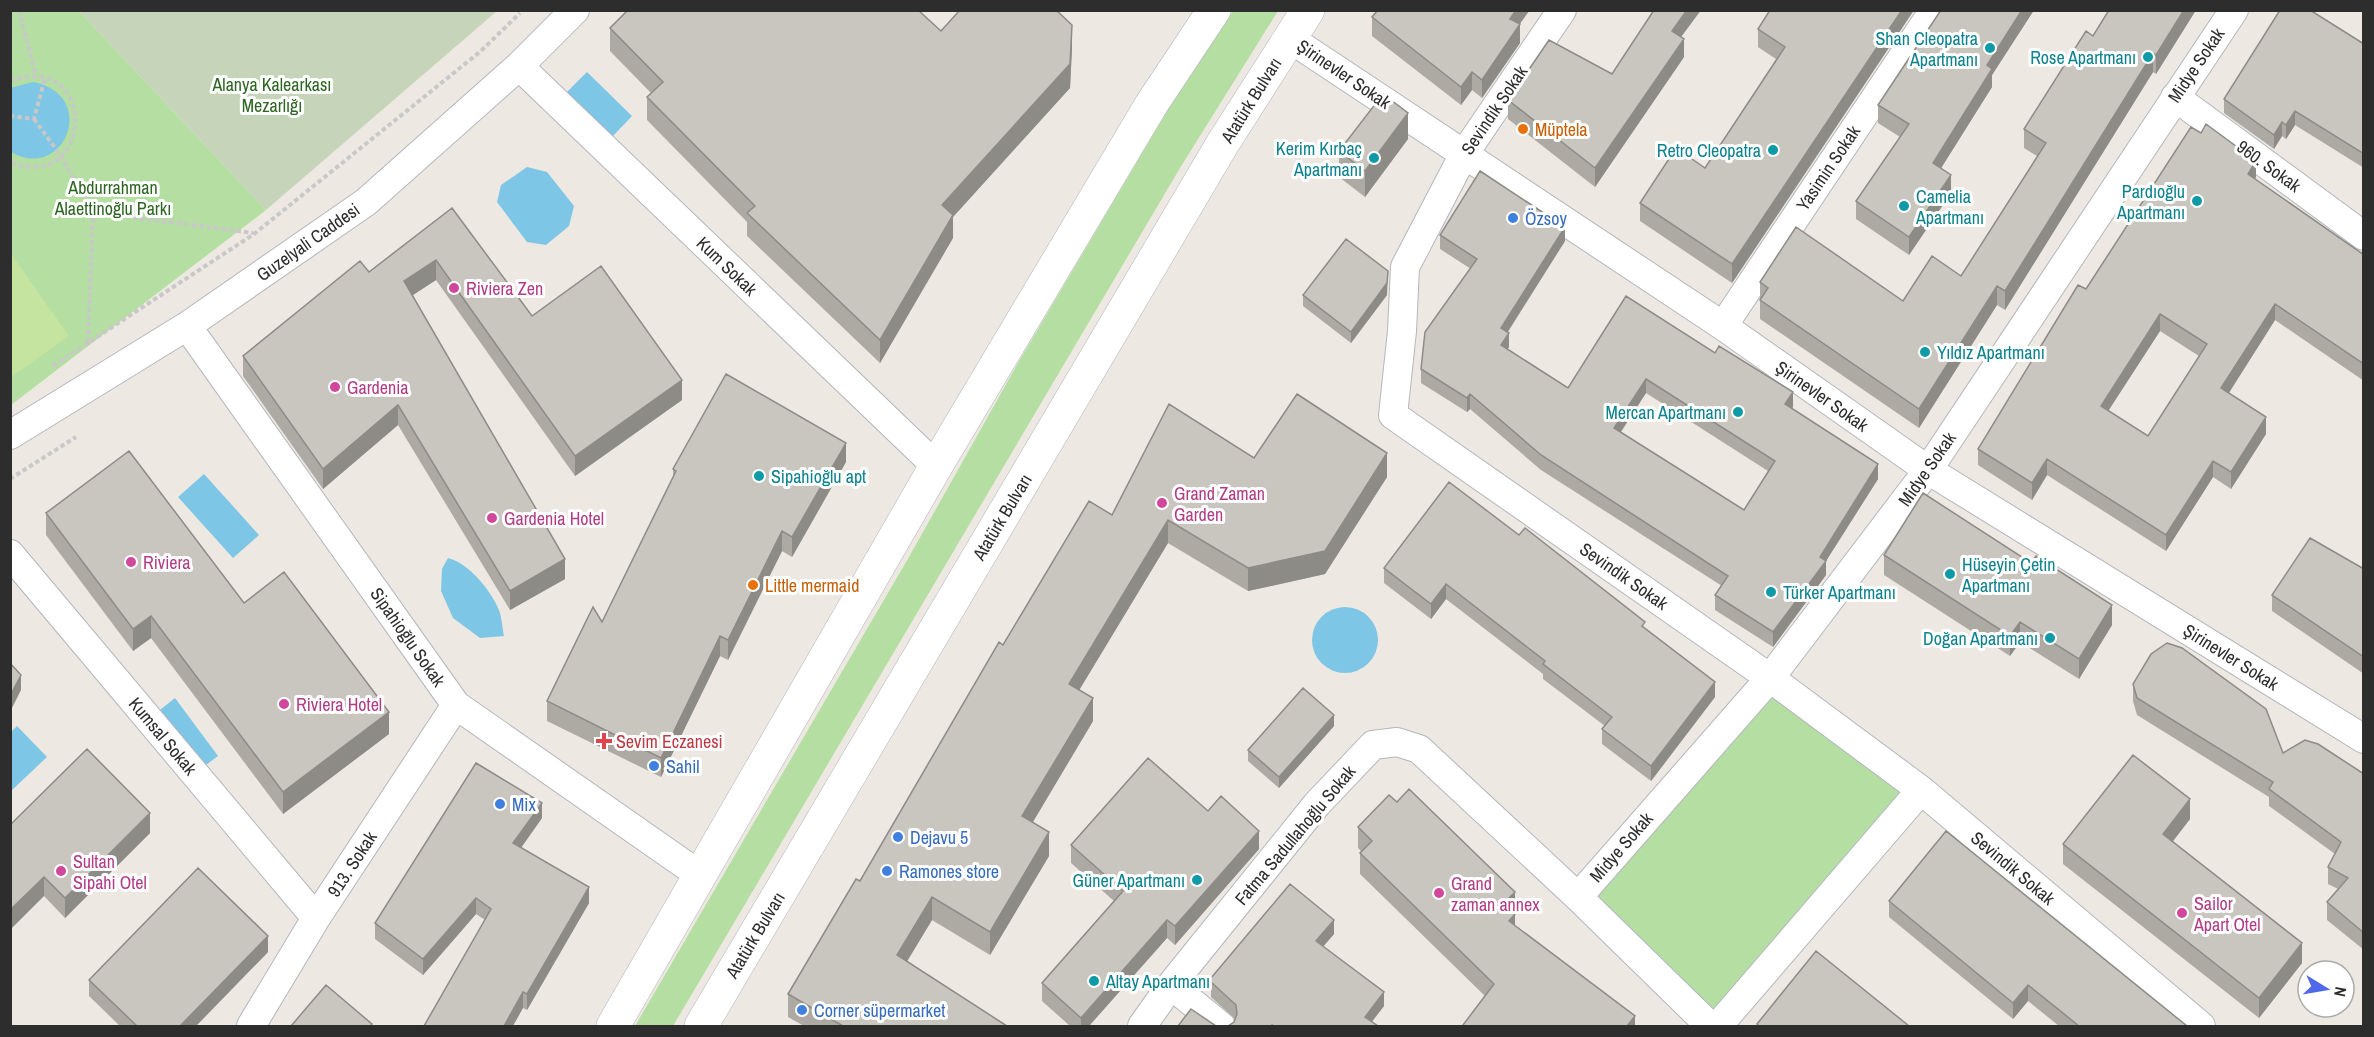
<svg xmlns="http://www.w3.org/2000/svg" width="2374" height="1037" font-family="'Archivo Narrow',sans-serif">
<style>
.green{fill:#b5dea2}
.cemetery{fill:#c6d5b9}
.pitch{fill:#c5e49f}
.water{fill:#7ec6e5}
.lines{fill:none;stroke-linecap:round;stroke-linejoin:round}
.street-casing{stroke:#b4b6bf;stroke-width:30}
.secondary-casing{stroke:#b4b6bf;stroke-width:34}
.path{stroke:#c8c8c8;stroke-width:4;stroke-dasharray:4.5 3;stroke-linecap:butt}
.street{stroke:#fff;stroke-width:28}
.secondary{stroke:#fff;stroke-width:33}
.wall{fill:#adaaa4;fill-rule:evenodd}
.shaded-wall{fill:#8d8b86}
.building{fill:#c9c6bf;stroke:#8d8b86;stroke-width:1.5;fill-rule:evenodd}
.culture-dot{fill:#0f9aa8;stroke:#fff;stroke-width:2}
.food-dot{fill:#e8710a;stroke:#fff;stroke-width:2}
.shop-dot{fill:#3f7fe0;stroke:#fff;stroke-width:2}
.hotel-dot{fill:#d1479c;stroke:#fff;stroke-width:2}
.health-dot{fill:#e0444e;stroke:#fff;stroke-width:2}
.labels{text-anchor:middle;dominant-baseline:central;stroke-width:6;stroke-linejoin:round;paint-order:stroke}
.culture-label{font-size:18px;fill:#0d838f;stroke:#fff;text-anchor:end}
.street-label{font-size:18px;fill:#2d2d2d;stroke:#fff}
.park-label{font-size:18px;fill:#2d6522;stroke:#fff}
.food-label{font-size:18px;fill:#c56008;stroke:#fff;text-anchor:start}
.shop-label{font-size:18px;fill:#366cbe;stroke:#fff;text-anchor:start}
.hotel-label{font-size:18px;fill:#b23c85;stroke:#fff;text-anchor:start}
.health-label{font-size:18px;fill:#be3a42;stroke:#fff;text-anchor:start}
</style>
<rect width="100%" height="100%" fill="#ede8e1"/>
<path class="green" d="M11 11H79L266 210 11 405Z
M1233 11H1278L1180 168 673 1026H635L909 557 1018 363 1196 62Z
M1771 692 1906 791 1713 1016 1591 899Z"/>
<path class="cemetery" d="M79 11H497L266 210Z"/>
<path class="pitch" d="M11 254 69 336 11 377H10Z"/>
<path class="water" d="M587 72 632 116 613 136 567 92Z
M33 82C100 95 64 183 11 152L10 88Z
M527 167 547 172 574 206 569 226 546 245 527 242 497 202 501 185Z
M204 474 259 535 233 558 178 497Z
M448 558C468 563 490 589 498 608 502 616 502 627 504 636L480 638 453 618 441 591 442 569Z
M1312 640a33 33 0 1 1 66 0a33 33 0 1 1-66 0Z
M175 698 218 756 194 774 151 717Z
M17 726 47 757 11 791V732Z"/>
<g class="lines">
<defs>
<path id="street" d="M1562 10 1464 154 1405 267 1402 331 1393 415 1770 678 1921 790 2201 1026
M1289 38 1723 326 1928 470 2364 739
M519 66 936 466
M2175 97 2364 236
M187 326 456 705 701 876
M1723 326 1934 10
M10 435 187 326 366 202 519 66 575 10
M10 554 316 918
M1578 897 1770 678 1928 470 2234 10
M1171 985 1221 1026
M251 1026 316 918 456 705
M1142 1026 1171 985 1317 804 1373 745 1397 742 1419 749 1578 897 1710 1026
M1718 1026 1921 790"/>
<path id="secondary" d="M613 1026 936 466 1151 105 1214 10
M701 1026 1223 143 1308 10"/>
</defs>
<use href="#street" class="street-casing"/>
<use href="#secondary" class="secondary-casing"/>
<path class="path" d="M19 10 36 76
M10 81C100 49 94 196 10 162
M10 116 34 119 45 78
M34 119 61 156 93 212 253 233
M88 342 93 212
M53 366 254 234 481 51 520 13
M10 479 76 437"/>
<use href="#street" class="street"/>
<use href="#secondary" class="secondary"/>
</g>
<path class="wall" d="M1654 10H1701L1681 37 1684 57 1595 187 1508 119V100L1612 74Z
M1770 10H1914L1732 283 1640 221V203L1705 168 1776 59 1758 47V29Z
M1941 10H2034L1992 75V87L1941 168 1951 193 1909 255 1856 219V201L1900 137 1878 123V105Z
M2196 10 2156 74 2153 72 2005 310 1997 305 1919 428 1760 319V282L1903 301 1961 276 2037 156 2024 148V129L2093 36Z
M1372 17 1520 24V43L1482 98 1472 90 1461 105 1372 36Z
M610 28 941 31 1072 48 1070 88 953 217V238L880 363 747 236V222L647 120V97L651 93 610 51Z
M2364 44V168L2295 125 2286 139 2282 136 2274 149 2224 113V99Z
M1408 139 1365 197 1339 177V151Z
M2256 177 2255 179 2364 255V381L2275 320 2229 393 2266 434 2231 489 2213 477 2166 551 2047 475 2032 500 1978 465V449L2086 289ZM2160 331 2199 356 2148 436 2108 411Z
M452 208 532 316 682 400 575 476 436 280 412 295 565 579 510 610 398 425 323 489 243 376V356L369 272Z
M1440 235 1565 241 1508 332 1509 347 1507 349 1568 388 1626 296 1793 407 1791 408 1878 479 1826 561V575L1773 647 1715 610V595L1722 586 1541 470 1470 409 1467 412 1421 383V369L1471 269 1440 249ZM1646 393 1768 471 1744 510 1621 432Z
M1303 295H1387L1351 343 1303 306Z
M1254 458 1387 477 1325 574 1248 591 1168 543 1079 690 1093 721 1033 822 1049 856 990 955 932 920 907 961 1007 1026H804L788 1017V994L860 881 1003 645 1112 515Z
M846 462 792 557 782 551 728 660 720 656 661 777 547 721V701L602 622 673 479V469Z
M46 513 244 603 389 734 283 814 151 638 133 651 46 535Z
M1884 555 2112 625 2079 679 2020 642 2010 656 1884 575Z
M1384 568 1645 628 1715 697 1651 781 1602 744V729L1605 726 1543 679V674L1446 599 1431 619 1384 583Z
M2364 569V674L2272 611V595Z
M2133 684 2283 753 2364 774V950L2327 920V902L2338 889 2328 884V867L2335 854 2269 806V797L2137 715 2133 701Z
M1334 726 1279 788 1248 761V750Z
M1208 811 1259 849 1175 945 1167 938 1089 1026H1070L1042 1001V983L1114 901 1071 863V845Z
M542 818 521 848 589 903 527 1010 523 1008 485 920 476 914 423 975 375 939V923Z
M2190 819 2173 841 2302 963 2259 1018 2063 864V844Z
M10 825 150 833 65 918 44 896Z
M1358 827 1515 913V926L1635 1026H1463V1025L1485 996 1360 874V853L1362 852 1358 848Z
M1889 901 2187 1026H2059L2028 1001 2013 1019 1889 917Z
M1334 934 1323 946 1384 1006 1372 1022 1378 1026H1228L1234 1022 1235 1019 1211 997V978Z
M268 952 196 1026H120L89 996V980Z"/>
<path class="shaded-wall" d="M1516 10H1530L1510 37V19Z
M1687 10H1701L1672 49V31Z
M1902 10H1914L1732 283V264Z
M2022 10H2034L1992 75V87L1933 181V163L1987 65Z
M2184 10H2196L2156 74V55Z
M1520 24V43L1482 98V80Z
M1072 25V48L1070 88 953 217V238L880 363V340L942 205Z
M1684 39V57L1595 187V168Z
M2153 53V72L2005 310V291Z
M1472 72V90L1461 105V87Z
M2295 111V125L2286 139V125Z
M1408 113V139L1365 197V171Z
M2282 122V136L2274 149V135Z
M2256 161V177L2248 190V174Z
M1951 175V193L1909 255V237Z
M1565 227V241L1501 342V328Z
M436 260V280L404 301V281Z
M1388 271 1387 295 1351 343V332Z
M1997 286V305L1919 428V409Z
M2275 304V320L2221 405V388Z
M2160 314V331L2101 422V406Z
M1509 333V347L1501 360V345Z
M1646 379V393L1614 442V428Z
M682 380V400L575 476V456Z
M1793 392V407L1785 418V404Z
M1470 394V409L1467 412V398Z
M398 405V425L323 489V469Z
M2266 417V434L2231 489V472Z
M846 443V462L792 557V537Z
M1387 453V477L1325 574 1248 591V568Z
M2047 459V475L2032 500V483Z
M2213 461V477L2166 551V535Z
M1878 464V479L1826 561V575L1773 647V632Z
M1168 520V543L1069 707V684Z
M782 531V551L728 660V640Z
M565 559V579L510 610V591Z
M1446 584V599L1431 619V604Z
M2112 605V625L2079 679V659Z
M151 616V638L133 651V629Z
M2020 622V642L2010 656V636Z
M720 636V656L661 777V758Z
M21 675V690L10 712V696Z
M1715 682V697L1651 781V766Z
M1093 698V721L1022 840V816Z
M389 712V734L283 814V792Z
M1334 715V726L1279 788V777Z
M2190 799V819L2163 854V834Z
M542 803V818L513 859V843Z
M150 813V833L65 918V898Z
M1259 831V849L1175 945V926Z
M1049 832V856L990 955V932Z
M44 877V896L10 930V910Z
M589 887V903L527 1010V994Z
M1515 892V913L1504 903Z
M932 897V920L897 978V955Z
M476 898V914L423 975V959Z
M1515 914V935L1509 921Z
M1167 920V938L1089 1026H1081V1018Z
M1334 920V934L1316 955V941Z
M268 936V952L196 1026H180Z
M2302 943V963L2259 1018V998Z
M2028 985V1001L2013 1019V1003Z
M523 992V1008L513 1026H504Z
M1384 992V1006L1368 1026 1365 1017Z
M1635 1016V1026H1627Z"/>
<path class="building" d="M628 10H918L941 31 960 10H1056L1072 25 1070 64 942 205 953 215 880 340 747 213 755 206 647 97 663 82 610 28Z
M1378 10H1516L1510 19 1520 24 1482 80 1472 72 1461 87 1372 17Z
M1654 10H1687L1672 31 1684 39 1595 168 1508 100 1549 40 1612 74Z
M1770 10H1902L1732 264 1640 203 1676 148 1705 168 1785 47 1758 29Z
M1941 10H2022L1987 65 1992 69 1933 163 1951 175 1909 237 1856 201 1909 124 1878 105Z
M2109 10H2184L2156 55 2153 53 2005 291 1997 286 1919 409 1760 300 1768 288 1760 282 1796 227 1903 301 1932 256 1961 276 2046 143 2024 129 2086 31 2093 36Z
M2280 10H2310L2364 44V154L2295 111 2286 125 2282 122 2274 135 2224 99Z
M1383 94 1408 113 1365 171 1339 151Z
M2206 124 2256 161 2248 174 2364 255V364L2275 304 2221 388 2266 417 2231 472 2213 461 2166 535 2047 459 2032 483 1978 449 2078 285 2086 289 2191 127 2201 133ZM2160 314 2207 344 2148 436 2101 406Z
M1480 171 1565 227 1501 328 1509 333 1501 345 1568 388 1626 296 1715 353 1719 346 1793 392 1785 404 1878 464 1820 557 1826 561 1773 632 1715 595 1728 576 1541 455 1470 394 1467 398 1421 369 1425 332 1477 259 1440 235ZM1646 379 1775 461 1744 510 1614 428Z
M452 208 532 316 601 266 682 380 575 456 436 260 404 281 565 559 510 591 398 405 323 469 243 356 360 261 369 272Z
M1346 239 1388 271 1387 283 1351 332 1303 295Z
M726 374 846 443 792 537 782 531 728 640 720 636 661 758 547 701 593 607 602 622 676 471 673 469Z
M1297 394 1387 453 1325 551 1248 568 1168 520 1069 684 1093 698 1022 816 1049 832 990 932 932 897 897 955 1007 1026H843L788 994 856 879 860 881 999 642 1003 645 1089 501 1112 515 1169 404 1254 458Z
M129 451 244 603 284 572 389 712 283 792 151 616 133 629 46 513Z
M1449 482 1519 535 1525 528 1645 622 1642 626 1715 682 1651 766 1602 729 1612 717 1543 664 1545 661 1446 584 1431 604 1384 568Z
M1923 493 2031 563 2036 556 2112 605 2079 659 2020 622 2010 636 1884 555Z
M2310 538 2364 569V657L2272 595Z
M2167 643 2182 648 2266 709 2283 753 2305 740 2318 744 2364 774V933L2327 902 2348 878 2328 867 2341 842 2269 789 2273 782 2137 698 2133 684 2151 654Z
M10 663 21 675 10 696Z
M1303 688 1334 715 1279 777 1248 750Z
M87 749 150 813 65 898 44 877 10 910V825Z
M2133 755 2190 799 2163 834 2302 943 2259 998 2063 844Z
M1148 758 1208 811 1221 796 1259 831 1175 926 1167 920 1081 1018 1042 983 1123 891 1071 845Z
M476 763 542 803 513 843 589 887 527 994 523 992 504 1026H424L491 909 476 898 423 959 375 923Z
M1409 789 1515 892 1504 903 1515 914 1509 921 1635 1016 1627 1026H1465L1463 1025 1494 984 1360 853 1372 841 1358 827 1389 795 1397 802Z
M1946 831 2187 1026H2079L2028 985 2013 1003 1889 901Z
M198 868 268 936 180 1026H137L89 980Z
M1290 884 1334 920 1316 941 1384 992 1365 1017 1378 1026H1274L1272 1025 1271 1026H1228L1234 1022 1237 1014 1236 1005 1211 982V978Z
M1816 951 1909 1026H1759L1757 1024Z
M326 985 372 1024 370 1026H291Z
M1191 1009 1216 1026H1178Z"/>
<g class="culture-dot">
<circle cx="1990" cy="48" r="6"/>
<circle cx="2148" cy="57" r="6"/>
<circle cx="1773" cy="150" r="6"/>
<circle cx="1374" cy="158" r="6"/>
<circle cx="2197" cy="201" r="6"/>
<circle cx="1904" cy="206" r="6"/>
<circle cx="1925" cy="352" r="6"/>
<circle cx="1738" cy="412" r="6"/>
<circle cx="759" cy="476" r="6"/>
<circle cx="1950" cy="574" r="6"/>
<circle cx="1771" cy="592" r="6"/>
<circle cx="2050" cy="638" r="6"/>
<circle cx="1197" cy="880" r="6"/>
<circle cx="1094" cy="981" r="6"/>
</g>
<g class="food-dot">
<circle cx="1523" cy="129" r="6"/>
<circle cx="753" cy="585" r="6"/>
</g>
<g class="shop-dot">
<circle cx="1513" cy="218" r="6"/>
<circle cx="654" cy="766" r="6"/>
<circle cx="500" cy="804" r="6"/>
<circle cx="898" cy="837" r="6"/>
<circle cx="887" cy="871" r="6"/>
<circle cx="802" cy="1010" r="6"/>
</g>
<g class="hotel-dot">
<circle cx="454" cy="288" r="6"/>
<circle cx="335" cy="387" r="6"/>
<circle cx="1162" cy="503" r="6"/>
<circle cx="492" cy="518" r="6"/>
<circle cx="131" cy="562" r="6"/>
<circle cx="284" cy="704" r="6"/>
<circle cx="61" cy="871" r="6"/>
<circle cx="1439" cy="893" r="6"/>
<circle cx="2182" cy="913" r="6"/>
</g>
<path class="health-dot" d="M601 732h6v6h6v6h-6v6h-6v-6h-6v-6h6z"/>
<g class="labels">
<g class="culture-label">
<text x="1978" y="38">Shan Cleopatra<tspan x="1978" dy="21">Apartmanı</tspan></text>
<text x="2136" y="57">Rose Apartmanı</text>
<text x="1362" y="148">Kerim Kırbaç<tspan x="1362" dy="21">Apartmanı</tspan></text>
<text x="1761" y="150">Retro Cleopatra</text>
<text x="2185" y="191">Pardıoğlu<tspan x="2185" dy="21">Apartmanı</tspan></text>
<text x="1916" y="196" text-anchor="start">Camelia<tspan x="1916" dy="21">Apartmanı</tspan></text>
<text x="1937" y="352" text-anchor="start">Yıldız Apartmanı</text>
<text x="1726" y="412">Mercan Apartmanı</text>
<text x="771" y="476" text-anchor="start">Sipahioğlu apt</text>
<text x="1962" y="564" text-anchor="start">Hüseyin Çetin<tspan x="1962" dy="21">Apartmanı</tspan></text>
<text x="1783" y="592" text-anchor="start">Türker Apartmanı</text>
<text x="2038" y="638">Doğan Apartmanı</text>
<text x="1185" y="880">Güner Apartmanı</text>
<text x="1106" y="981" text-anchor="start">Altay Apartmanı</text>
</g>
<g class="street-label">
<text transform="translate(2196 65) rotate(-56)">Midye Sokak</text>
<text transform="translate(1344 74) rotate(34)">Şirinevler Sokak</text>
<text transform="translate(1251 100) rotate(-58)">Atatürk Bulvarı</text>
<text transform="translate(1494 110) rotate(-56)">Sevindik Sokak</text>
<text transform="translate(2269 166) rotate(36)">960. Sokak</text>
<text transform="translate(1828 168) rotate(-56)">Yasimin Sokak</text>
<text transform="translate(308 242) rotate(-35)">Guzelyali Caddesi</text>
<text transform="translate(727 266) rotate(44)">Kum Sokak</text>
<text transform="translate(1822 396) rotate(35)">Şirinevler Sokak</text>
<text transform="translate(1927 469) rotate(-55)">Midye Sokak</text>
<text transform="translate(1002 517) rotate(-59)">Atatürk Bulvarı</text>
<text transform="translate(1624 576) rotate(35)">Sevindik Sokak</text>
<text transform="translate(408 637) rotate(55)">Sipahioğlu Sokak</text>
<text transform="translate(2231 657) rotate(32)">Şirinevler Sokak</text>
<text transform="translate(163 736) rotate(50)">Kumsal Sokak</text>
<text transform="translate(1295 835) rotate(-50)">Fatma Sadullahoğlu Sokak</text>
<text transform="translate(1621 847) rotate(-49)">Midye Sokak</text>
<text transform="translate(352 864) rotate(-57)">913. Sokak</text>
<text transform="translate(2013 868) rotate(40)">Sevindik Sokak</text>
<text transform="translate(755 935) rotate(-59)">Atatürk Bulvarı</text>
</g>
<g class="park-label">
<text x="272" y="84">Alanya Kalearkası<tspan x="272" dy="21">Mezarlığı</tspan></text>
<text x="113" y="187">Abdurrahman<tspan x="113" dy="21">Alaettinoğlu Parkı</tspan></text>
</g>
<g class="food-label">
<text x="1535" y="129">Müptela</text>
<text x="765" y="585">Little mermaid</text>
</g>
<g class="shop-label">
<text x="1525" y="218">Özsoy</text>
<text x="666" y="766">Sahil</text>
<text x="512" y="804">Mix</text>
<text x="910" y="837">Dejavu 5</text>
<text x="899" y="871">Ramones store</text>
<text x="814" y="1010">Corner süpermarket</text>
</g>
<g class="hotel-label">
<text x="466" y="288">Riviera Zen</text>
<text x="347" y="387">Gardenia</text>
<text x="1174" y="493">Grand Zaman<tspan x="1174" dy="21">Garden</tspan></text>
<text x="504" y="518">Gardenia Hotel</text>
<text x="143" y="562">Riviera</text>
<text x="296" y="704">Riviera Hotel</text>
<text x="73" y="861">Sultan<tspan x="73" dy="21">Sipahi Otel</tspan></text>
<text x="1451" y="883">Grand<tspan x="1451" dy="21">zaman annex</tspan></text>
<text x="2194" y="903">Sailor<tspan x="2194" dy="21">Apart Otel</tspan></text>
</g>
<g class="health-label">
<text x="616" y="741">Sevim Eczanesi</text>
</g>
</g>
<rect width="2374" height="1037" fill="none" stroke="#2d2d2d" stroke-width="24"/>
<g transform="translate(2326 989) rotate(101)"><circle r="28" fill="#ffffff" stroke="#ababab" stroke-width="1.5"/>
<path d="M0-4.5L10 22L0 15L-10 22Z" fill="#5068ea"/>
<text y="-9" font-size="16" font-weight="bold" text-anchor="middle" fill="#2d2d2d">N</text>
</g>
</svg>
